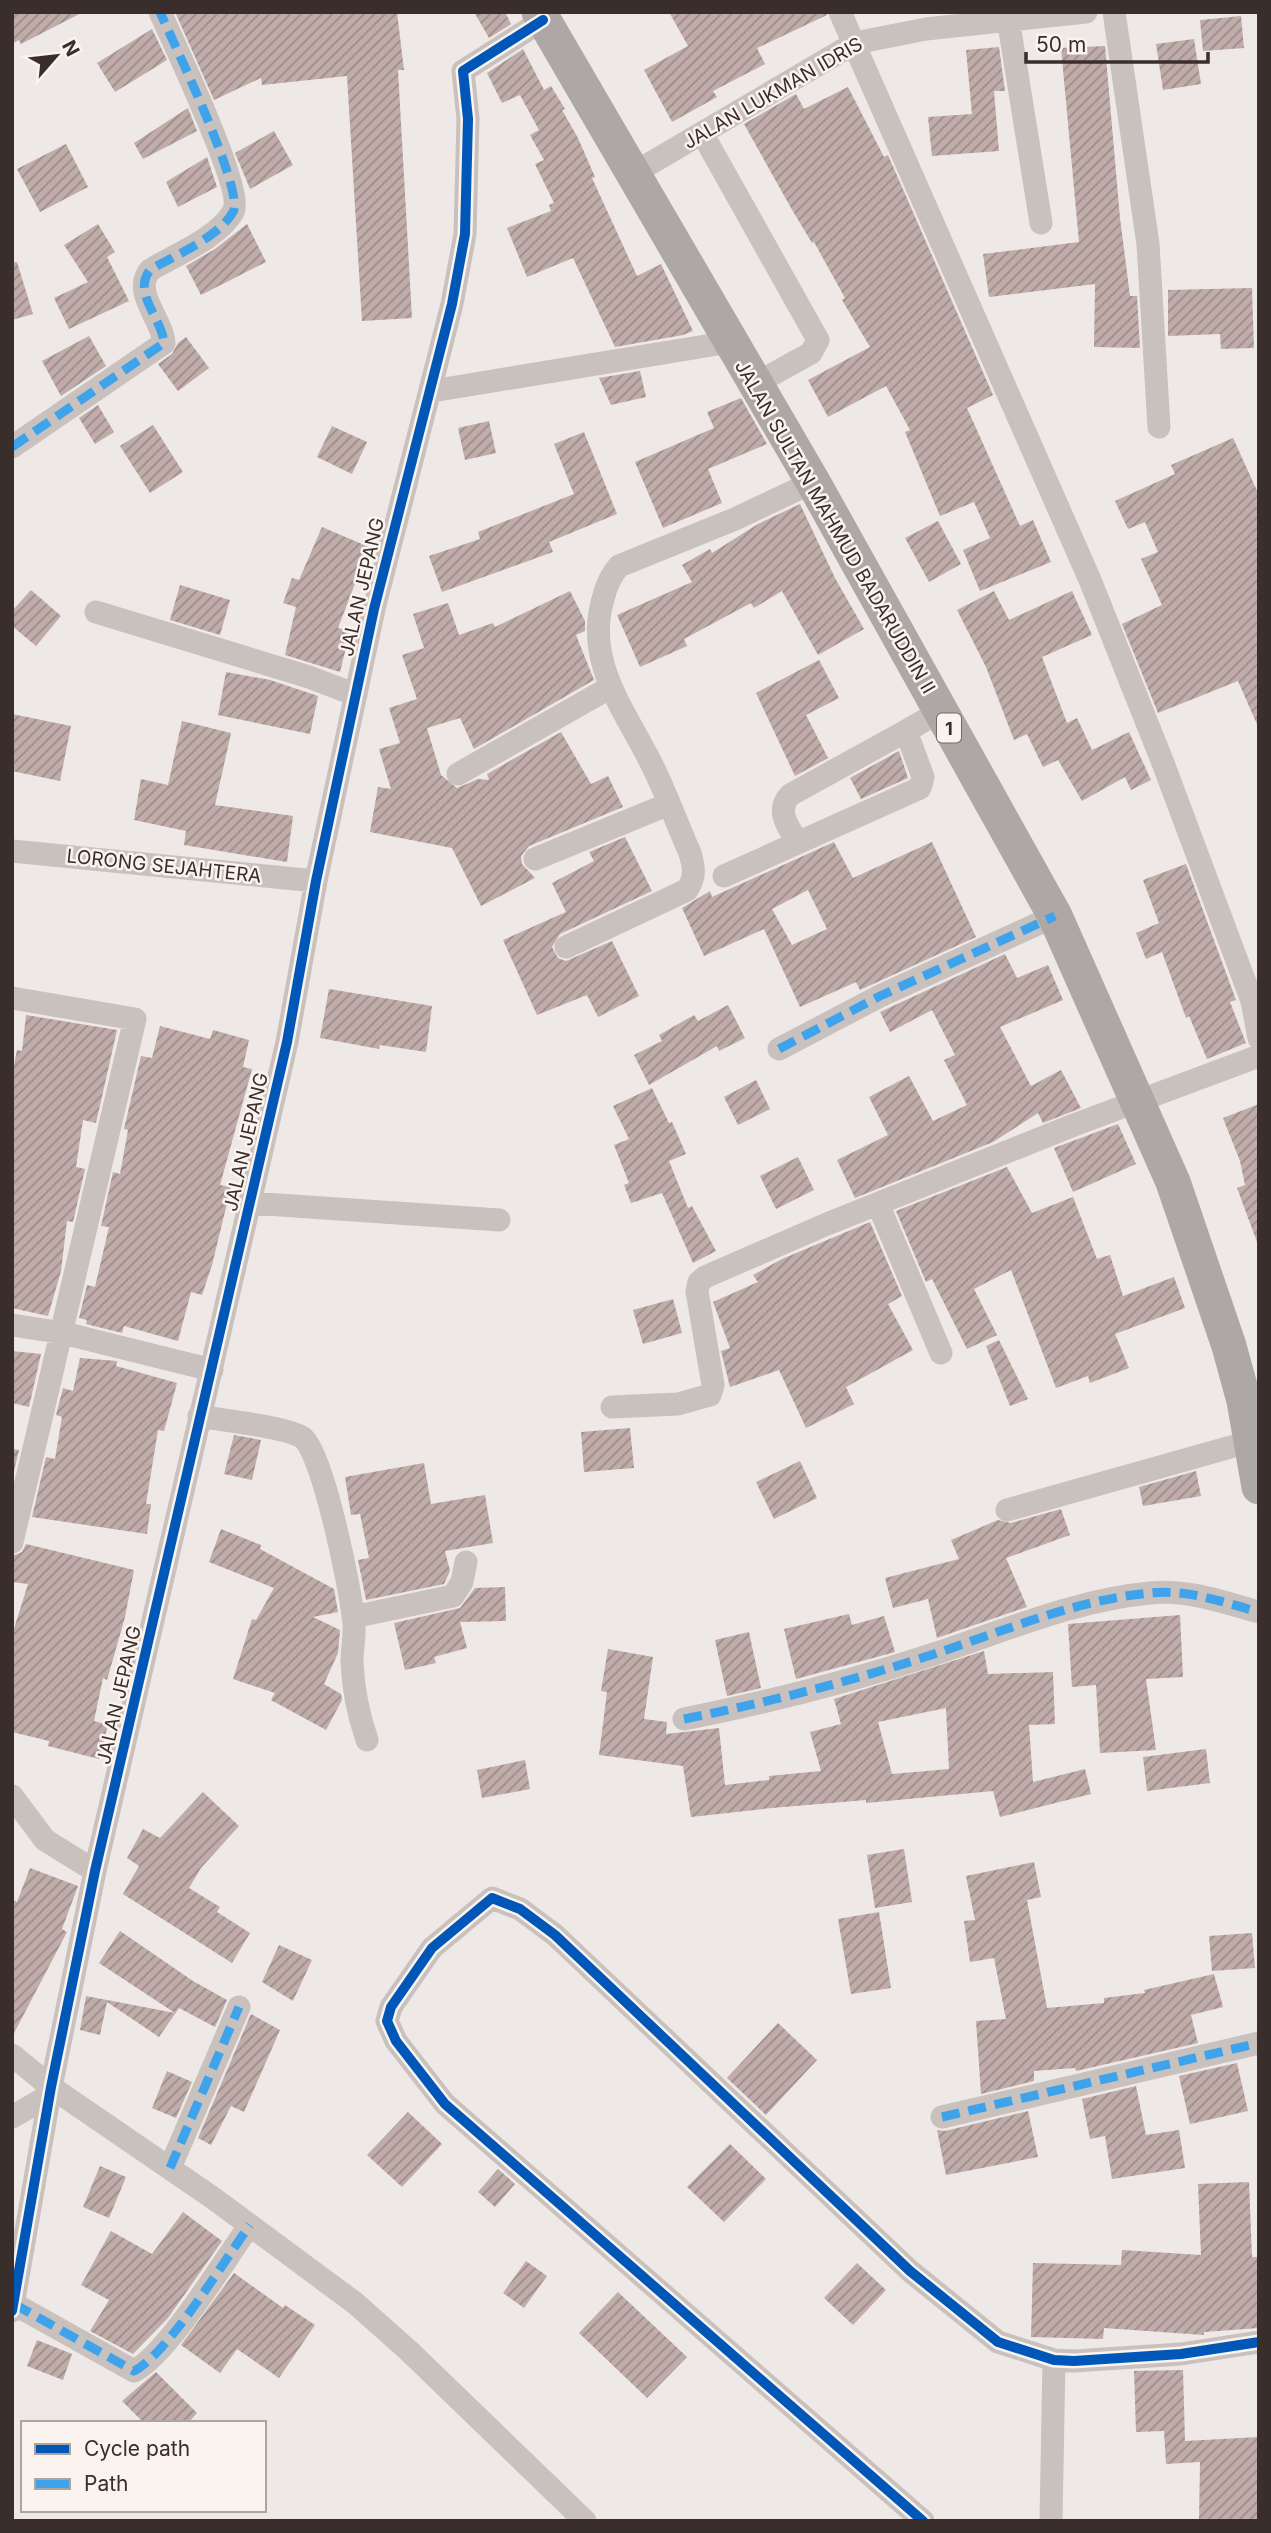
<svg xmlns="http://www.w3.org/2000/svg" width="1271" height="2533" font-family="Inter,sans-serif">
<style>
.building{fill:url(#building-hatch);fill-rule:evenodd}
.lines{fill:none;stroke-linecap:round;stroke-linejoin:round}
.minor{stroke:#c8c1be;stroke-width:23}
.highway{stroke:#ada8a5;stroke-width:35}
.quiet{stroke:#3fa3eb;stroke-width:9;stroke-dasharray:18 9;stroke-linecap:butt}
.cycleway-casing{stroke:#faf3ee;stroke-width:15}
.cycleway{stroke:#0057b8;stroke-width:10}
.labels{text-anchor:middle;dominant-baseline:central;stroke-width:5;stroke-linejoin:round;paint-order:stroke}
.shield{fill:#faf3ee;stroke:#736966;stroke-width:2}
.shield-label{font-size:18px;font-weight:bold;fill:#392e2c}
.street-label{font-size:19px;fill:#392e2c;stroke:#faf3ee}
</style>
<defs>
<pattern id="building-hatch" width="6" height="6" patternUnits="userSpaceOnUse" patternTransform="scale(1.75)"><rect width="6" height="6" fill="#c0aca9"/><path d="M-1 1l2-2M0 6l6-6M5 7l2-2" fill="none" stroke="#9d8c8a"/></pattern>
</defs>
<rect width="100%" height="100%" fill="#eee9e6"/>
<path class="building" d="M12 12H83L21 44 19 40 12 44Z
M179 12H397L404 70H398L412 318 362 321 347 76 262 85 261 78 214 100 176 14Z
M474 12H505L511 24 489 38Z
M669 12H826L827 15 757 48 765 64 713 91 717 97 672 122 644 70 688 46Z
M1241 16 1244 48 1203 51 1200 20Z
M152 29 167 60 115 92 97 63Z
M1194 39 1201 84 1163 90 1156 44Z
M1105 46 1120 218 1130 296H1137L1140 348 1094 347 1095 284 989 297 983 254 1079 242 1061 48Z
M999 47 1005 91H994L999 151 932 156 928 117 972 114 966 50Z
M523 49 544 90 551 86 565 109 562 110 578 138 595 177 592 178 637 276 661 264 693 331 683 335 615 347 573 258 527 277 507 228 551 211 549 205 554 203 535 164 544 160 530 135 539 130 520 95 502 103 487 73Z
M848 87 884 157 888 155 993 395 967 408 1020 526 1033 520 1051 562 980 591 963 550 990 538 974 502 940 516 905 432 910 430 886 386 828 417 808 380 870 347 842 300 845 298 814 242 812 243 791 208 744 124 796 94 804 109Z
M188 108 197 131 143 159 134 143Z
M274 131 293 165 250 189 235 153Z
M66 144 88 187 40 212 17 169Z
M207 157 217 187 178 207 166 182Z
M98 224 115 252 107 257 129 301 69 329 54 298 88 282 64 245Z
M247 224 266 262 201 295 186 266 215 249Z
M17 262 33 314 12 320V263Z
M1252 288 1254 348 1221 349 1220 334 1168 336V290Z
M89 336 106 366 61 396 42 361Z
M186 337 209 368 178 391 158 364 172 354 178 343Z
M640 371 646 397 611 405 599 378Z
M741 398 767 444 708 469 722 503 663 528 635 462 714 428 707 412Z
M98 405 114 432 95 444 79 418Z
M489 421 496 453 465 460 458 428Z
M153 425 183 472 150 493 120 446Z
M332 426 367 442 352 474 317 457Z
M584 432 617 514 549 542 553 552 442 592 429 556 480 539 478 532 574 494 554 444Z
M1233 438 1259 495V729L1238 681 1158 713 1122 624 1162 605 1141 559 1158 552 1145 522 1128 529 1115 501 1175 474 1171 465Z
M800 504 835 578 864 629 818 655 782 591 754 608 751 603 684 639 687 646 640 667 617 615 692 582 682 565 710 549 712 553 758 524Z
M938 521 961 564 929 582 905 538Z
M322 527 369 547 338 628 350 631 340 672 285 655 296 607 283 603 292 578 299 580Z
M180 585 230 600 220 635 170 620Z
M31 590 61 616 36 646 12 626V611Z
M570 591 585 621V631L576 635 594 680 474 749 460 718 427 728 441 775 457 788 478 779 489 780 487 774 561 732 591 784 608 776 623 807 529 846 521 856 522 864 535 878 481 906 452 848 370 832 378 787 391 789 379 749 400 743 389 708 417 699 402 655 424 648 413 614 448 603 459 635 493 623 495 627Z
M994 591 1009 620 1072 591 1092 635 1042 657 1067 723 1077 718 1092 750 1129 732 1151 780 1131 790 1125 777 1082 801 1058 760 1043 767 1027 734 1014 740 986 667 957 610Z
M819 660 839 698 806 715 828 758 795 776 756 693Z
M226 672 270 680 318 696 310 734 218 715Z
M12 714 71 726 60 781 12 771Z
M182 721 231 733 215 805 293 816 287 862 184 845 186 831 134 820 141 779 168 785Z
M899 751 908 778 861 799 850 778Z
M625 837 652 891 560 934 552 947 558 958 566 961 612 941 639 996 598 1017 587 995 537 1015 503 940 566 912 552 883 594 861 589 852Z
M834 842 853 878 932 842 976 937 860 990 856 982 800 1007 764 929 704 956 682 908 710 891 712 897ZM808 890 827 929 792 945 772 909Z
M1186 864 1236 1000 1230 1002 1246 1043 1207 1059 1189 1016 1186 1018 1162 952 1146 959 1136 933 1159 923 1143 880Z
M1005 954 1017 978 1048 965 1063 1000 1000 1027 1031 1086 1061 1070 1081 1108 1043 1123 1038 1113 993 1142 855 1198 837 1160 888 1135 869 1097 909 1076 933 1121 967 1105 944 1060 955 1055 932 1010 890 1032 880 1012Z
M329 989 432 1006 426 1052 380 1045 379 1049 320 1038Z
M728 1005 745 1038 719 1051 717 1046 649 1085 634 1055 662 1041 659 1035 694 1015 698 1021Z
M26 1015 117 1030 96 1123 83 1120 76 1167 85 1169 73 1222 67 1221 61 1271 48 1316 12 1308V1075L17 1050 22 1051Z
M160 1026 210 1039 213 1030 249 1040 243 1067 252 1069 220 1185 231 1187 212 1265 202 1295 191 1292 178 1341 124 1326 122 1333 86 1324 87 1320 79 1318 87 1285 95 1287 105 1244 109 1227 101 1226 113 1172 120 1174 128 1130 124 1129 141 1056 152 1058Z
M756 1080 770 1109 738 1125 724 1097Z
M652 1088 669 1123 672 1122 686 1154 669 1161 688 1208 692 1206 716 1251 693 1263 662 1193 631 1203 624 1185 629 1183 614 1145 629 1139 613 1106Z
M1259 1104V1242H1257L1237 1188 1245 1185 1240 1161 1223 1118Z
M1118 1124 1136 1164 1073 1192 1054 1148Z
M798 1157 814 1190 776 1209 760 1176Z
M1007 1167 1032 1213 1073 1197 1097 1259 1110 1255 1123 1296 1174 1277 1185 1308 1115 1334 1129 1368 1090 1383 1088 1376 1056 1388 1011 1270 974 1289 997 1335 967 1349 932 1279 926 1282 896 1211Z
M870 1222 902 1296 888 1304 913 1350 846 1387 854 1404 806 1428 779 1370 730 1387 721 1351 730 1348 713 1302 758 1282 753 1275 782 1259Z
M673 1299 682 1333 643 1344 633 1310Z
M999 1340 1028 1399 1010 1406 986 1346Z
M12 1351 41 1354 29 1407 12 1403Z
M80 1358 117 1361 116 1366 177 1383 164 1431 158 1430 146 1504H151L147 1534 32 1517 46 1457 55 1459 62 1417 56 1415 63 1388 73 1391Z
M630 1428 634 1468 584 1472 581 1432Z
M234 1435 261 1440 252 1480 224 1474Z
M12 1449 19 1450 12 1480Z
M800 1461 817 1498 774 1519 756 1482Z
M424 1463 431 1504 485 1495 493 1543 445 1551 450 1571 444 1584 366 1600 358 1560 369 1558 360 1514 351 1515 345 1477Z
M1196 1471 1201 1496 1143 1506 1139 1487Z
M1061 1509 1070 1535 1006 1558 1027 1607 937 1638 928 1599 893 1608 885 1578 959 1559 951 1540 998 1520 1011 1523Z
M221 1529 261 1545 260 1549 334 1589 338 1612 313 1617 340 1630 338 1653 324 1684 341 1694 342 1700 326 1730 271 1700 275 1693 233 1679 252 1619 256 1620 274 1588 209 1562Z
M26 1544 134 1570 125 1617 107 1680 103 1678 94 1721 108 1725 99 1759 48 1746 49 1741 12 1732V1635L28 1584 12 1582V1556L22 1552Z
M505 1587 506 1621 460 1622 467 1648 434 1657 436 1663 405 1670 394 1623 460 1608 475 1588Z
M849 1614 852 1625 884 1616 895 1652 796 1679 784 1629Z
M1180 1615 1183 1677 1146 1679 1156 1750 1100 1753 1096 1685 1072 1687 1068 1624Z
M749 1632 761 1688 727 1696 715 1640Z
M608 1649 653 1657 644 1719 667 1722 666 1734 719 1728 725 1785 769 1780V1776L821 1771 810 1732 841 1724 834 1699 984 1651 988 1674 1053 1672 1055 1724 1029 1725 1033 1782 1085 1769 1091 1794 1000 1817 993 1791 866 1803V1800L772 1808 691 1817 683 1766 599 1755 607 1692 601 1691ZM946 1708 949 1769 892 1774 878 1722Z
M1206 1749 1210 1783 1147 1791 1143 1757Z
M525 1760 530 1789 482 1798 477 1770Z
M203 1792 239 1826 201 1868 189 1888 220 1907 217 1912 250 1933 232 1963 123 1894 139 1866 127 1858 143 1829 160 1838Z
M904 1849 912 1902 875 1908 867 1855Z
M1034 1862 1041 1897 1027 1900 1047 2008 1104 2003V1998L1145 1993 1144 1990 1214 1974 1223 2007 1191 2015 1198 2043 1076 2071 1075 2068 1034 2071V2081L981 2094 976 2021 1006 2019 994 1958 970 1962 964 1921 975 1920 966 1876Z
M30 1868 78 1886 62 1929 67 1932 12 2037V1899L17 1902Z
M879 1912 891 1988 851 1994 838 1919Z
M120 1931 193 1981 227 2000 215 2027 179 2008 159 2037 107 2002 100 2035 80 2030 86 1996 175 2013 99 1963Z
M1252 1933 1255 1968 1212 1971 1209 1936Z
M279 1945 312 1960 293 2001 262 1982Z
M251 2014 280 2030 244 2112 231 2106 211 2145 198 2138Z
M778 2023 817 2060 766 2115 727 2078Z
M1237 2063 1248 2111 1190 2124 1179 2076Z
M167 2071 192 2082 176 2118 152 2108Z
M1136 2086 1146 2135 1179 2130 1185 2168 1112 2179 1105 2136 1090 2139 1082 2099Z
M1028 2111 1038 2157 946 2175 937 2130 945 2131Z
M408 2112 442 2144 402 2187 367 2155Z
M730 2144 766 2179 724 2222 687 2187Z
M100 2166 126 2177 109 2218 83 2207Z
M498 2169 515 2184 495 2207 478 2192Z
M1249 2182 1252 2257H1259V2328L1204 2332V2335L1104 2328 1103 2339 1031 2337 1033 2263 1121 2265 1122 2250 1201 2255 1198 2184Z
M183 2212 222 2241 168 2318 133 2354 90 2331 109 2300 81 2285 111 2231 152 2254Z
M526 2261 547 2276 524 2308 503 2293Z
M857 2263 886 2290 853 2325 824 2298Z
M234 2273 283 2308 285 2305 315 2325 279 2378 237 2349 220 2373 181 2345Z
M618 2292 687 2357 647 2398 579 2333Z
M37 2340 72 2354 63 2380 27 2366Z
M1183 2370 1185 2441 1259 2437V2521H1199L1200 2462 1166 2464 1164 2431 1136 2432 1134 2371Z
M156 2372 197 2413 188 2423H144L122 2401Z"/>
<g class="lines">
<path class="minor" d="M840 12 1090 580 1163 763 1252 1001 1259 1038
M1007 12 1041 223
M1114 12 1148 244 1159 427
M702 133 818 340 811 353 755 384
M634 173 855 43 926 29 1086 12
M432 391 730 342
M12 447 164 343C162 318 132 293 150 270 175 255 218 238 233 212 245 191 173 42 160 12
M96 612 309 677 356 695
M458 774 609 688
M797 841C787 826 776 810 790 795L906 731
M12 851 316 881
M535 859 669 804
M724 876 920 788 923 777 906 731 939 712
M566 947 687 890C696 877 694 867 690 853 676 822 665 789 649 759 623 708 585 660 603 599 606 586 610 576 619 566L735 519 813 482
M12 998 135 1019 12 1542
M779 1049 880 996 1055 916
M250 1203 499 1220
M878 1204 941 1353
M12 1325 63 1333 212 1370
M612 1407 678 1404 710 1395 713 1385 697 1291 699 1282 705 1277 827 1224 1074 1125 1259 1056
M199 1416C220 1420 289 1427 303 1438 324 1456 351 1592 354 1623 355 1636 352 1648 352 1661 353 1688 358 1714 367 1740
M1007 1510 1252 1441
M353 1617 453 1596 462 1582 466 1562
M684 1719C769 1702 849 1682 931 1655 1002 1632 1074 1600 1150 1593 1187 1589 1223 1602 1259 1612
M12 1796 45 1840 95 1871
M12 2055 51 2087 213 2198 355 2303 409 2351 585 2521
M12 2117 50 2095
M942 2117 1259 2043
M170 2168 239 2007
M14 2304 134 2371C168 2354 225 2259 250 2225
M12 2311 51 2087 95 1871 287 1042 316 881 374 609 452 304 465 234 468 119 463 71 543 20
M923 2521 445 2104 396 2041 387 2021 391 2007 432 1948 492 1898 520 1909 555 1935 910 2271 998 2342 1054 2360 1074 2361 1181 2354 1259 2342
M1051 2521 1054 2360"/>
<path class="highway" d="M539 12 813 482 1055 916 1173 1182 1229 1346 1244 1401 1259 1487"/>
<path class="quiet" d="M12 447 164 343C162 318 132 293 150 270 175 255 218 238 233 212 245 191 173 42 160 12
M779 1049 880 996 1055 916
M684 1719C769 1702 849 1682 931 1655 1002 1632 1074 1600 1150 1593 1187 1589 1223 1602 1259 1612
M942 2117 1259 2043
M170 2168 239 2007
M14 2304 134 2371C168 2354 225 2259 250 2225"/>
<defs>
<path id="cycleway" d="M12 2311 51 2087 95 1871 287 1042 316 881 374 609 452 304 465 234 468 119 463 71 543 20
M923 2521 445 2104 396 2041 387 2021 391 2007 432 1948 492 1898 520 1909 555 1935 910 2271 998 2342 1054 2360 1074 2361 1181 2354 1259 2342"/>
</defs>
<use href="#cycleway" class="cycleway-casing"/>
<use href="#cycleway" class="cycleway"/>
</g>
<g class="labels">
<rect class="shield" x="937" y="713.5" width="24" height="29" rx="5"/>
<g class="shield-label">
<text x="949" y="728">1</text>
</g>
<g class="street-label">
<text transform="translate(773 93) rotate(-30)">JALAN LUKMAN IDRIS</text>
<text transform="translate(835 527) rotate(60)">JALAN SULTAN MAHMUD BADARUDDIN II</text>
<text transform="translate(362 587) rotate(-77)">JALAN JEPANG</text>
<text transform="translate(164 866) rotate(6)">LORONG SEJAHTERA</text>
<text transform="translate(246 1142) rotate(-77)">JALAN JEPANG</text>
<text transform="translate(119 1695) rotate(-77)">JALAN JEPANG</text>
</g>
</g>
<rect width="1271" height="2533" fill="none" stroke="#392e2c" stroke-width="28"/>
<rect x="21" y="2421" width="245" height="91" fill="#faf3ee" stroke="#ada4a0" stroke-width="2"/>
<rect x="35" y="2444" width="35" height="10" fill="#0057b8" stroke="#ada4a0" stroke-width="2"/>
<text x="84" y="2456" font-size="21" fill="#392e2c">Cycle path</text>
<rect x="35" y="2479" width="35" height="10" fill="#3fa3eb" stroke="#ada4a0" stroke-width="2"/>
<text x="84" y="2491" font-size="21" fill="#392e2c">Path</text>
<g transform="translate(56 56) rotate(62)" stroke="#faf3ee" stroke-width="5" paint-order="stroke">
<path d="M0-5L12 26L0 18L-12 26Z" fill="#392e2c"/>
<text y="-10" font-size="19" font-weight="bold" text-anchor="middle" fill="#392e2c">N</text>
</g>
<path d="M1026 52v10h182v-10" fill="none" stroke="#392e2c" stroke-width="3.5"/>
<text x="1036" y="52" font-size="21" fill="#392e2c" stroke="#faf3ee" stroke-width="5" paint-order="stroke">50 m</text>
</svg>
